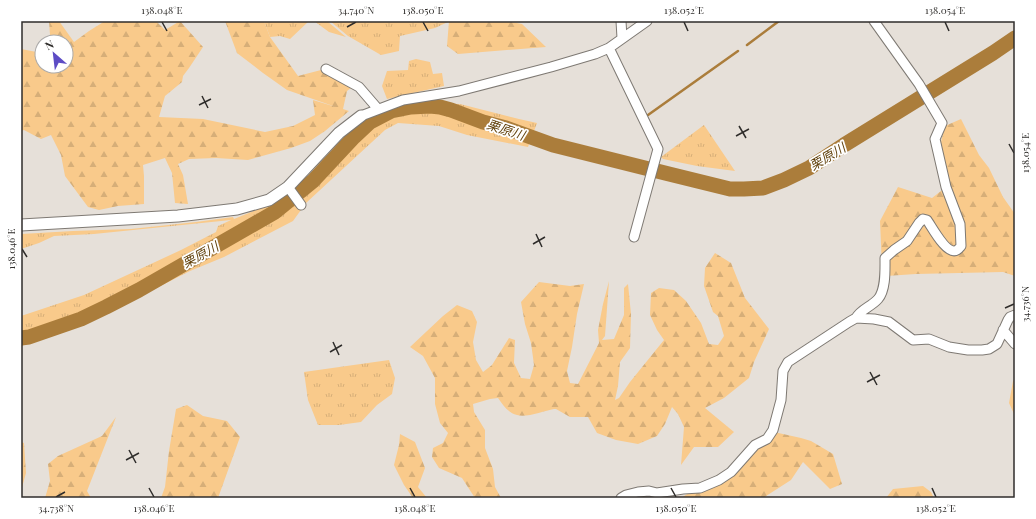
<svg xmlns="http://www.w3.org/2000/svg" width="1036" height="519" font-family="'Playfair Display','Noto Sans JP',serif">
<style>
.grass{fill:url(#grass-tufts)}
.forest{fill:url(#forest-firs)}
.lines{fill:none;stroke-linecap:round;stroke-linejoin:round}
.stream{stroke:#ab7d3b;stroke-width:2.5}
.river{stroke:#ab7d3b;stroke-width:15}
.minor-casing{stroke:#7e7973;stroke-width:11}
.tertiary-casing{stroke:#7e7973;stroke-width:13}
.minor{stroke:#fff;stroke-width:9}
.tertiary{stroke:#fff;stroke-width:11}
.ticks{fill:none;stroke:#2f2d2b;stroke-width:1.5}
.labels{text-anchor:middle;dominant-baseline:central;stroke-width:3.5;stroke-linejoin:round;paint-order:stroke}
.water-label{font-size:13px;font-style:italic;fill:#62420d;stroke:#fff}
.neatline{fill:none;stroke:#2f2d2b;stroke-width:1.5}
.ticks-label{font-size:10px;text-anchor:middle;fill:#2f2d2b}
</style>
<defs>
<pattern id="grass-tufts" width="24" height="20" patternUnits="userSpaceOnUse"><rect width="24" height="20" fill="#f9ca8b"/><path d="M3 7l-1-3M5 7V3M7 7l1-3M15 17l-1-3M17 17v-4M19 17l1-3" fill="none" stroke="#d6ae78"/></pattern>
<pattern id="forest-firs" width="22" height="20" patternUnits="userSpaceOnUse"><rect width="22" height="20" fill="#f9ca8b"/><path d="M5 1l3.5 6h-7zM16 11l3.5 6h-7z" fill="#d6ae78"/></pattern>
</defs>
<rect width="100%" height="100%" fill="#e6e0d9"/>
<path class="grass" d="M264 21H309L290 39 280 36 270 37Z
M314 21H327L346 37 329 32Z
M330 21H448V22L435 28 400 36 399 51 381 55 348 36Z
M416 59 430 62 433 74 442 73 444 86 387 99 382 86 387 71 408 70 409 61Z
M409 102 460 104 519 119 537 123 528 147 467 135 439 126 398 123 385 130 306 203 293 221 224 257 190 271 113 310 70 330 41 340 21 346V316L84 295 181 250 216 232 218 226 231 220 94 234 54 236 39 243 21 249V234L73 231 131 229 196 222 233 217 234 219 278 201 309 175 351 131 374 114Z
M704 125 735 171 697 166 663 159 661 157Z
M389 360 395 378 392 394 377 405 361 422 339 425H318L308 400 304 372Z"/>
<path class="forest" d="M49 21H59L74 42 89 31 105 21H156L165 30 180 21 203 47 189 68 183 76 182 82 165 96 159 117 203 119 265 132 293 126 315 115 313 100 336 107 287 90 263 73 237 53 225 21H264L270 37 298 76 321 70 351 88 347 91 343 109 349 111 325 131 310 141 291 148 248 160 216 158 189 159 178 164 183 175 188 204 175 203 172 173 165 158 143 165 144 176V204L118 206 99 210 88 207 65 176 61 155 51 135 41 139 24 130 21 131V49L42 53V66H66V42H48L50 35Z
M449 21H507L522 24 546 47 458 54 447 46Z
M961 119 979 155 989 168 1003 197 1015 214V276L1003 272 916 274 886 276 882 268 880 221 898 187 932 198 946 187 941 142 945 126Z
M715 253 731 263 745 298 769 329 754 362 749 378 724 398 705 408 734 432 718 447H694L681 465 684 427 678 414 672 407 665 424 657 436 638 444 616 440 597 433 588 417H570L556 409H554C544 411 526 418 517 415 508 413 503 405 498 398L490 399 473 404 474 412 485 430V448L493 469 495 487 501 498H475L462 478 439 468 432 457 433 448 443 443 448 433 440 423 435 404V378L423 356 410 347 443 316 457 305 472 311 477 322 473 342 476 360 483 372 492 365 509 338 515 340 514 363 521 378 530 379 534 365 531 343 525 324 521 302 539 282 570 286 584 284 577 314 572 347 567 371 570 383 578 384 599 343 598 330 603 304 609 281 605 336 602 340 614 339 624 315V288L628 284 631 314 630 348 620 362 618 386 615 400 619 398 630 382 664 340 657 330 650 315 651 293 659 288 674 290 686 301 701 323 709 344 718 345 724 336 718 316 713 312 704 286 705 268Z
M1015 379V416L1009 403 1013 381Z
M187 405 203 416 227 421 240 437 218 498H161L165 487 169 451 176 409Z
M116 417 87 491 91 498H45L50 481 48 464 58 456 102 436Z
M774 432 801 438 811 441 833 454 842 484 830 489 803 462 791 480 763 498H681L768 443Z
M400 434 415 442 425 468 418 487 427 498H413L404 485 394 465 399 445Z
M21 442 24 443 26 473 21 491Z
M923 486 931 492 934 498H886L893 489Z"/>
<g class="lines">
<path class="stream" d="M747 45 779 21
M648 115 738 51"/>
<path class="river" d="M21 338 29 337 81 319 106 307 139 290 275 212 313 181 354 137 370 122 391 111 411 107 430 106 440 107 451 110 483 122 506 128 553 145 669 174 730 189H744L763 188 784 180 809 168 844 145 993 53 1015 38"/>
<defs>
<path id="minor" d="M621 21 622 38
M609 48 658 149 634 237
M326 69 359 87 378 109
M361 116 403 100 459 91 551 67 595 54 609 48 647 21
M288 187 301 205
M856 318C861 309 871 307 878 299 886 290 885 270 885 258L894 250 907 241 919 223 923 219 927 220C932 227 947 256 957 250 959 249 960 247 961 246L960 224 946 187 935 139 942 123 919 84 874 21
M1003 330 1015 344
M621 498 626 495 638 492 649 491 657 493 683 489 700 488 719 480 731 472 755 445 767 439 773 430 781 400 783 371 788 362 849 322 856 318 874 319 889 322 913 340 929 339 949 347 968 350H982L989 349 997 344 1008 320 1010 317 1015 315"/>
<path id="tertiary" d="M21 225 178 216 237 209 269 200 288 187 339 133 361 116"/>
</defs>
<use href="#minor" class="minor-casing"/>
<use href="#tertiary" class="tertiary-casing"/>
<use href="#minor" class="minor"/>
<use href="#tertiary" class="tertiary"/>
</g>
<path class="ticks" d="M162 22 167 31M423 22 428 31M684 22 688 31M945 22 949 31M347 27 356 22M202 96 208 108M199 105 211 99M739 126 746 138M736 136 749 129M1009 144 1014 153M536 234 542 247M533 244 545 237M22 249 27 257M1005 308 1014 304M333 342 339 355M330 352 342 345M870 372 877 385M867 382 880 375M129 450 136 463M126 460 139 453M149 488 154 497M410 488 415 497M671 488 676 497M932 488 936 497M56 497 65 492"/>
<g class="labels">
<g class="water-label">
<text transform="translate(506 129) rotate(18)">栗原川</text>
<text transform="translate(827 156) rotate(-31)">栗原川</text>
<text transform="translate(200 254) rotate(-29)">栗原川</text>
</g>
</g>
<rect width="1036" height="519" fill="none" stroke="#ffffff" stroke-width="44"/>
<g transform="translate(54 54) rotate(332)"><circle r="19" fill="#ffffff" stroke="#acabaa"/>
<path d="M0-3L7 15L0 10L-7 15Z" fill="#5d4cc5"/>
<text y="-6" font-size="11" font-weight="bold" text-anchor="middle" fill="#2f2d2b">N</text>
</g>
<rect x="22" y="22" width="992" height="475" class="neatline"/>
<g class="ticks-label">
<text x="162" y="14">138.048°E</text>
<text x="356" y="14">34.740°N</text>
<text x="423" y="14">138.050°E</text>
<text x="684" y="14">138.052°E</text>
<text x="945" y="14">138.054°E</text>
<text transform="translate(1025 153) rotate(-90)" y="4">138.054°E</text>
<text transform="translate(11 249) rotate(-90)" y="4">138.046°E</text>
<text transform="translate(1025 304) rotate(-90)" y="4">34.736°N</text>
<text x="56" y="512">34.738°N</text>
<text x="154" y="512">138.046°E</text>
<text x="415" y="512">138.048°E</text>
<text x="676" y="512">138.050°E</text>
<text x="936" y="512">138.052°E</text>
</g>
</svg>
